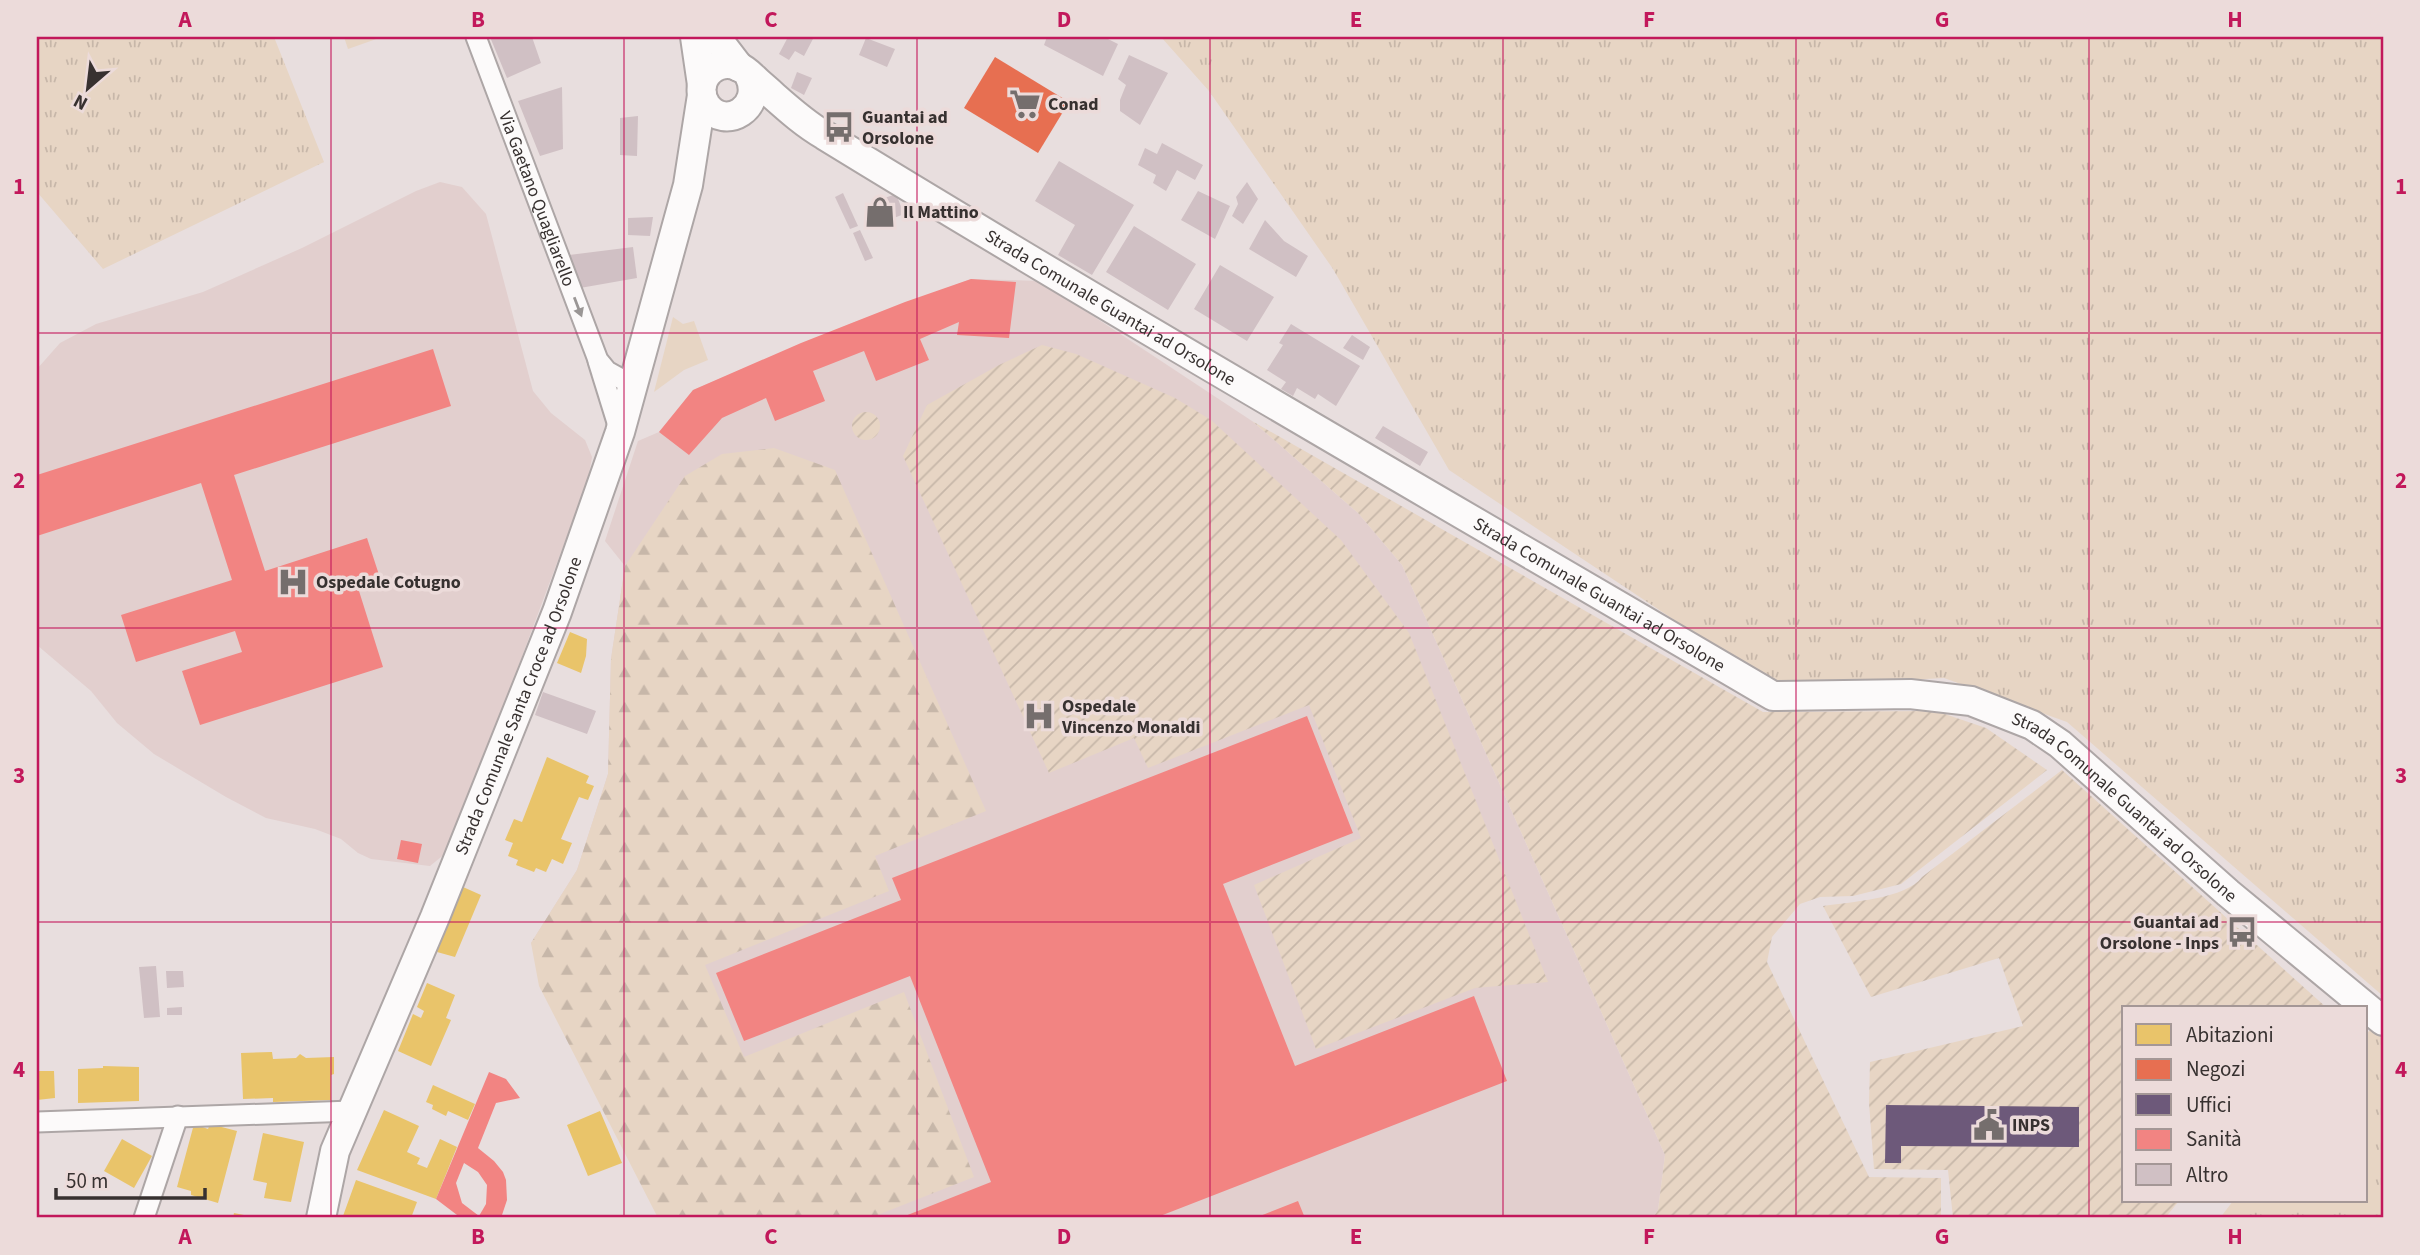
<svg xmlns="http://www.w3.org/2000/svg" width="2420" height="1255" font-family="'Source Sans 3',sans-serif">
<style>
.built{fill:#e2cfce}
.grass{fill:#e7d5c4}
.forest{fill:url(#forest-firs)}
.park{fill:url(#park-tufts)}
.garden{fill:url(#garden-furrows)}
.homes{fill:#e9c46a}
.shops{fill:#e76f51}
.offices{fill:#6d597a}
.health{fill:#f28482;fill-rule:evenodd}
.building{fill:#d0c0c4}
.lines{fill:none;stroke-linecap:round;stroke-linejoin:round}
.street-casing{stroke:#ada6a6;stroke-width:23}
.secondary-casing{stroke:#ada6a6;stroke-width:32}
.street{stroke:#fcfafa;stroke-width:19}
.secondary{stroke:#fcfafa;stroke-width:28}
.oneway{fill:#9a9695}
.grid{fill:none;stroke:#c2185b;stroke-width:2;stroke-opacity:0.55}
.labels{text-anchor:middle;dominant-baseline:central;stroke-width:7;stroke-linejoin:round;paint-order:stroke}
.poi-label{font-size:18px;font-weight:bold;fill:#373130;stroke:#ecdbda;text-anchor:start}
.street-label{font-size:18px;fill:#373130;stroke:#ecdbda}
.neatline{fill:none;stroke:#c2185b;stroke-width:2.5}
.grid-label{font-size:23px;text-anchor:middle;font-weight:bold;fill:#c2185b}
</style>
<defs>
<pattern id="forest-firs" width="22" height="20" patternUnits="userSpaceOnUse" patternTransform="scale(1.75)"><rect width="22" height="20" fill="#e7d5c4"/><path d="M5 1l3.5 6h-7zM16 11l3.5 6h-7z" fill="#c7b7a9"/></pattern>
<pattern id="park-tufts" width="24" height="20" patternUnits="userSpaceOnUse" patternTransform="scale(1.75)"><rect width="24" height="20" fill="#e7d5c4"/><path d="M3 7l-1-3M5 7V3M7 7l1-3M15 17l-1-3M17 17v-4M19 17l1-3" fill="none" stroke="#c7b7a9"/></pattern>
<pattern id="garden-furrows" width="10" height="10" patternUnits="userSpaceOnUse" patternTransform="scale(1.75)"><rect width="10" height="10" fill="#e7d5c4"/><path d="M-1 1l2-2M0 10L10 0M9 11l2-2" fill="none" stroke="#c7b7a9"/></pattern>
</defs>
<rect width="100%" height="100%" fill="#e8dede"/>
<path class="built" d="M440 182 462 187 486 214 533 391 551 413 585 440 592 457 589 474 573 520 456 833 446 853 430 866 371 859 358 853 341 839 315 829 266 818 226 797 154 754 117 723 91 691 37 645V369L60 343 96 324 203 292 302 248 416 191Z
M971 279 1040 281 1252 421 1358 513 1402 565 1665 1155 1658 1210 1653 1218H659L531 943 577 870 608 774 611 659 625 566 605 541 638 441 659 432 693 390 852 323Z"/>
<path class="grass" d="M344 37H382L348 49Z
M673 317 683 324 694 321 708 360 684 370 654 392Z"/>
<path class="forest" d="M774 448 835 470 986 811 875 856 889 891 705 965 744 1057 904 992 974 1177 870 1218H658L539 986 531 943 577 870 608 774 611 659 625 566 685 476 722 454Z"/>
<path class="park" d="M37 37H274L324 162 103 269 37 192Z
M1161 37H2383V996L2067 722 1944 678 1775 687 1449 470 1333 269 1209 91Z
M2383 1013V1218H2220L2233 1201H2366V1035Z"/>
<path class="garden" d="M1042 345 1076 354 1175 398 1211 420 1341 540 1409 633 1548 982 1475 988 1316 1049 1254 885 1361 838 1309 705 1148 768 1134 738 1049 773 903 456 927 405 999 365Z
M852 426a14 14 0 1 1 28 0a14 14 0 1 1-28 0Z
M1252 421 1763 712 1936 711 1986 728 2047 770 1901 884 1853 896 1820 897 1800 904 1772 937 1767 962 1869 1177 1941 1178V1218H1653L1658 1210 1665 1155 1402 565 1358 513Z
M2062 770 2327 1008H2124V1201H2179L2165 1218H1953L1948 1170 1874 1169 1869 1103 1870 1062 2023 1026 1999 958 1871 997 1823 906C1849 902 1906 899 1922 877Z"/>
<path class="homes" d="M570 632 587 639 586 656 581 673 557 663Z
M547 757 589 776 586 783 594 786 588 800 579 797 561 839 572 843 563 864 552 859 546 872 536 868 534 872 516 865 518 860 508 856 513 843 505 840 514 819 522 822Z
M463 887 481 895 455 957 437 952Z
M427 983 455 995 446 1018 451 1020 431 1066 398 1051 413 1014 421 1018 424 1011 417 1007Z
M272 1052 273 1059 296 1058 300 1054 306 1058 334 1057V1074L331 1075V1100L273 1102V1098L243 1099 241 1053Z
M103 1066 139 1067V1101L78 1103V1069L103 1068Z
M37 1071H54L55 1098 37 1100Z
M433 1085 475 1104 468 1120 448 1111 446 1116 432 1109 433 1105 426 1102Z
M384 1110 419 1126 407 1152 420 1158 417 1164 427 1168 440 1139 457 1147 436 1199 357 1170Z
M600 1111 622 1163 588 1176 567 1125Z
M194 1124 208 1129 210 1124 237 1131 218 1203 191 1195V1191L177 1187Z
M263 1133 304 1142 291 1202 264 1198 267 1183 253 1180Z
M122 1139 152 1156 134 1188 104 1171Z
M356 1180 417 1202 411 1218H345L343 1216Z
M234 1213 249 1216V1218H233Z"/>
<path class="shops" d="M995 57 1069 102 1038 153 964 108Z"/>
<path class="offices" d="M1886 1105 2079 1107V1147L1901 1146V1163H1885Z"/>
<path class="health" d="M971 279 1016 282 1009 338 957 335 959 322 920 339 929 360 876 381 864 351 813 371 825 401 775 421 766 398 722 418 689 455 659 432 693 390 801 343 905 302Z
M433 349 451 406 234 475 265 571 367 538 382 584 359 591 383 667 200 725 182 671 242 652 235 631 136 662 121 615 232 580 201 483 37 536V475Z
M1307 716 1353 833 1223 884 1295 1066 1474 996 1507 1081 1155 1218H900L991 1182 910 976 744 1041 716 973 901 900 892 878Z
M401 840 422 844 418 863 397 859Z
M489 1072 506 1079 520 1098 496 1103 478 1148 494 1161 503 1172 506 1180 507 1200 501 1218H461L436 1199ZM464 1163 478 1172 487 1185 486 1204 479 1216 462 1203 456 1183Z
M1298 1201 1305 1218H1255Z"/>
<path class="building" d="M490 37H532L541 63 507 78Z
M788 37H814L804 56 795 51 789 60 779 54Z
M1047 37H1104L1118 44 1103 76 1044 45Z
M866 38 895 49 887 67 859 55Z
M1129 55 1168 73 1140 125 1120 111V100L1126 85 1118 79Z
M797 72 812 78 804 95 791 88Z
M562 87 563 149 540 156 518 101Z
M638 116 637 156 620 155V118Z
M1162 143 1203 165 1195 180 1177 170 1166 191 1153 183 1156 175 1138 165 1145 148 1157 154Z
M1059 161 1134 205 1092 275 1058 255 1075 225 1035 201Z
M1247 182 1258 199 1243 224 1232 216 1238 204 1236 197Z
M1198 191 1230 206 1215 239 1181 220Z
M843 193 858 226 850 229 835 197Z
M896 194 904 214 884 222 876 201Z
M653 217 650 236 628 235V218Z
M1265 220 1284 241 1308 256 1296 277 1249 249Z
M1134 226 1196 264 1168 310 1106 272Z
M860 230 873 258 865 261 853 233Z
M633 247 637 278 580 288 569 255Z
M1220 265 1274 297 1247 341 1194 309Z
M1291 324 1360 366 1336 406 1318 394 1315 399 1297 388 1293 396 1281 389 1286 382 1267 370 1283 345 1279 343Z
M1352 335 1370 347 1363 360 1343 348Z
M1383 426 1428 452 1420 466 1375 438Z
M543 692 596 711 587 734 535 715Z
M156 966 160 1017 144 1018 139 967Z
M166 971H183L184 987 167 988Z
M182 1007V1015H167V1008Z"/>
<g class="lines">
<defs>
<g id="street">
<path id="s1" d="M476 37 598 360 607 371 634 386"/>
<path d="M598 361 620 432"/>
<path d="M37 1122 352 1111"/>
<path d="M144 1218 178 1116"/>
</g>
<g id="secondary">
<path d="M695 37 702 85"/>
<path d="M716 37 739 67"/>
<path id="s2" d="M749 75C765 107 725 132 706 105 701 97 700 87 704 79 710 66 726 60 739 67 747 70 753 78 760 84 781 102 800 121 824 135 1137 327 1456 510 1773 696L1910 694 1971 701 2032 725 2060 744 2228 893 2383 1021"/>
<path id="s3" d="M321 1218 335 1151 435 917 557 612 620 432 688 185 702 95"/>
</g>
</defs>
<use href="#street" class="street-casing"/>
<use href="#secondary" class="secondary-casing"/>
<use href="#street" class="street"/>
<use href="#secondary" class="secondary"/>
</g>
<defs><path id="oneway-solid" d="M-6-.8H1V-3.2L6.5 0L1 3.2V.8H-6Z" transform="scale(1.75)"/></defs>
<use class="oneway" href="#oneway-solid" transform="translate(578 307) rotate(69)"/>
<path class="grid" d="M331 37V1218M624 37V1218M917 37V1218M1210 37V1218M1503 37V1218M1796 37V1218M2089 37V1218M37 333H2383M37 628H2383M37 922H2383"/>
<defs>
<symbol id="supermarket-bare" viewBox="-9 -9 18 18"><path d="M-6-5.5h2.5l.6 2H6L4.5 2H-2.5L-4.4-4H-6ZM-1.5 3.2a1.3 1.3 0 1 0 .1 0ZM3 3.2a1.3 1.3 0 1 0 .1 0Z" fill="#756e6d" stroke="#ecdbda" stroke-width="2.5" paint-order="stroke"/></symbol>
<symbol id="bus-bare" viewBox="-9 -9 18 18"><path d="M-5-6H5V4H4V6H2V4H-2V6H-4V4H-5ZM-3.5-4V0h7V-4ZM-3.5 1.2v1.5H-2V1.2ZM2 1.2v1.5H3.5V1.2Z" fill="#756e6d" stroke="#ecdbda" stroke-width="2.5" paint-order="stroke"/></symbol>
<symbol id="shop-bare" viewBox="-9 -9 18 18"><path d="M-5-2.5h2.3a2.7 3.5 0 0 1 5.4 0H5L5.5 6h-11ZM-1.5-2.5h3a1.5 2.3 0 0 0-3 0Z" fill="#756e6d" stroke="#ecdbda" stroke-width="2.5" paint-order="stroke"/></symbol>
<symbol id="hospital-bare" viewBox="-9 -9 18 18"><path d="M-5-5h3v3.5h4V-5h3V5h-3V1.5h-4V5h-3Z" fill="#756e6d" stroke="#ecdbda" stroke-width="2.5" paint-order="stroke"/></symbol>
<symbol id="civic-bare" viewBox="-9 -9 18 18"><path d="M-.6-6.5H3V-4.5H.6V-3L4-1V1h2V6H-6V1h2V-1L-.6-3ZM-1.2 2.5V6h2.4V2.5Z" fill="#756e6d" stroke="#ecdbda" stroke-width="2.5" paint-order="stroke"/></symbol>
</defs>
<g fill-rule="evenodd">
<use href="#supermarket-bare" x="1003" y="82" width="44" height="44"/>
<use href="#bus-bare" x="817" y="105" width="44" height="44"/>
<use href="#shop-bare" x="858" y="190" width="44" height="44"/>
<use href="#hospital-bare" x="271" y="560" width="44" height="44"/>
<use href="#hospital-bare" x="1017" y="694" width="44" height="44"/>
<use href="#bus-bare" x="2220" y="910" width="44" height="44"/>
<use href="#civic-bare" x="1967" y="1103" width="44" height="44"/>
</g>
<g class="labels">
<g class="poi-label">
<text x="1048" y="104">Conad</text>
<text x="862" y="117">Guantai ad<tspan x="862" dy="21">Orsolone</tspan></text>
<text x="903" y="212">Il Mattino</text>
<text x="316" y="582">Ospedale Cotugno</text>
<text x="1062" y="706">Ospedale<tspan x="1062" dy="21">Vincenzo Monaldi</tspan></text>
<text x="2219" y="922" text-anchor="end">Guantai ad<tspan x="2219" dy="21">Orsolone - Inps</tspan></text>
<text x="2012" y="1125">INPS</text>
</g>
<g class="street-label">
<text stroke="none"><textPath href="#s1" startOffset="173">Via Gaetano Quagliarello</textPath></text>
<text stroke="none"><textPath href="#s2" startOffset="593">Strada Comunale Guantai ad Orsolone</textPath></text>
<text stroke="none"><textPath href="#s2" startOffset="1160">Strada Comunale Guantai ad Orsolone</textPath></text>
<text stroke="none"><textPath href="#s3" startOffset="550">Strada Comunale Santa Croce ad Orsolone</textPath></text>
<text stroke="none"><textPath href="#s2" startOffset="1748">Strada Comunale Guantai ad Orsolone</textPath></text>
</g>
</g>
<rect width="2420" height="1255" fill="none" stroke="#ecdbda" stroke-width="77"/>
<rect x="2122" y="1006" width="245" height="196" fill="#ecdbda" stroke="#a49796" stroke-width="2"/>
<rect x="2136" y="1024" width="35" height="21" fill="#e9c46a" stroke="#a49796" stroke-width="2"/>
<text x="2186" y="1042" font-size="21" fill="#373130">Abitazioni</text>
<rect x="2136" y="1059" width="35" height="21" fill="#e76f51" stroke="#a49796" stroke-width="2"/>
<text x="2186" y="1076" font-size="21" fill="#373130">Negozi</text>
<rect x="2136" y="1094" width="35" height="21" fill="#6d597a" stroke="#a49796" stroke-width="2"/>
<text x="2186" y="1112" font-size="21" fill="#373130">Uffici</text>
<rect x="2136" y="1129" width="35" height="21" fill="#f28482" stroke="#a49796" stroke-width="2"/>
<text x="2186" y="1146" font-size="21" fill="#373130">Sanità</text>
<rect x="2136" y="1164" width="35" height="21" fill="#d0c0c4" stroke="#a49796" stroke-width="2"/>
<text x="2186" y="1182" font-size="21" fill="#373130">Altro</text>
<g transform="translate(88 88) rotate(208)" stroke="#ecdbda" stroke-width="5" paint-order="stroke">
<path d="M0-5L12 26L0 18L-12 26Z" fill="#373130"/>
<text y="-10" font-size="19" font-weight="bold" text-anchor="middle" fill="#373130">N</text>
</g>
<path d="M56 1188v10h149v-10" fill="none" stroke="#373130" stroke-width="3.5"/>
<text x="66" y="1188" font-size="21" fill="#373130" stroke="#ecdbda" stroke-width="5" paint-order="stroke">50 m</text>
<rect x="38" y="38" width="2344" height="1178" class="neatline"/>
<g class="grid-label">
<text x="185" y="27">A</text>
<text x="478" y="27">B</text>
<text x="771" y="27">C</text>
<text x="1064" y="27">D</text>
<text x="1356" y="27">E</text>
<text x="1649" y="27">F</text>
<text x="1942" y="27">G</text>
<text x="2235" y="27">H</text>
<text x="19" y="194">1</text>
<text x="2401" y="194">1</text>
<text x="19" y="488">2</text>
<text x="2401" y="488">2</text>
<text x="19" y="783">3</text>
<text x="2401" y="783">3</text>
<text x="19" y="1077">4</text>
<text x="2401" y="1077">4</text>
<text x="185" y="1244">A</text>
<text x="478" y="1244">B</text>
<text x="771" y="1244">C</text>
<text x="1064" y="1244">D</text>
<text x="1356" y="1244">E</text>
<text x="1649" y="1244">F</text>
<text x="1942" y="1244">G</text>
<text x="2235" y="1244">H</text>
</g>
</svg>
